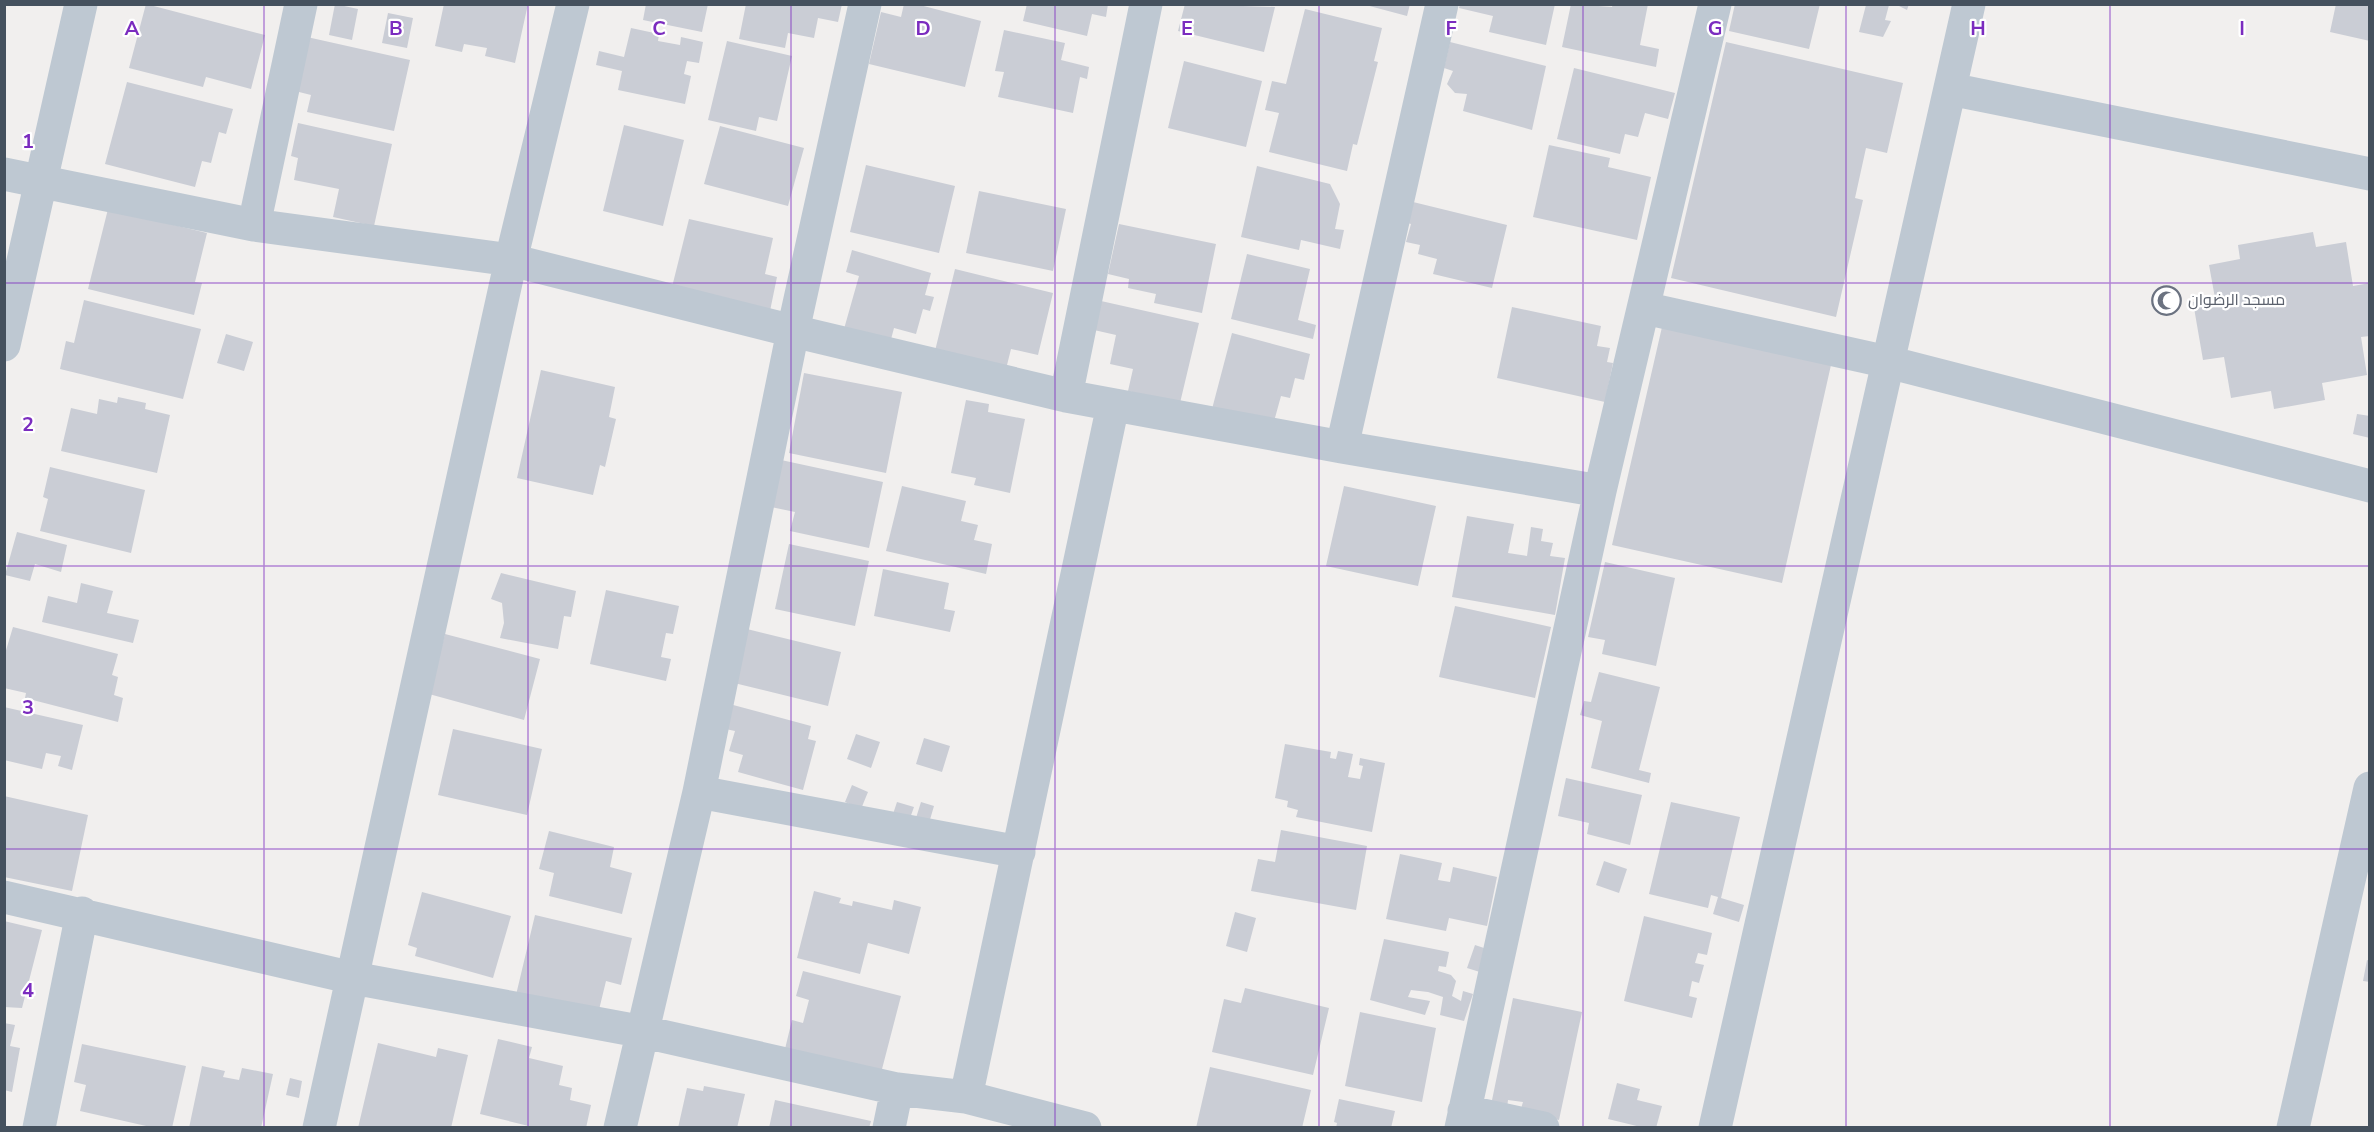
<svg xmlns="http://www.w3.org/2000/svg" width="2374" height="1132" font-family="'Nunito Sans',Cairo,sans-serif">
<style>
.building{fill:#cacdd5}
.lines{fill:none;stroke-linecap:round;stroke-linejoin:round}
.street{stroke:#bec8d2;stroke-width:33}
.grid{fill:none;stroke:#7b2cbf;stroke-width:1.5;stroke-opacity:0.55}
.labels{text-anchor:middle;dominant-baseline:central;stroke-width:4.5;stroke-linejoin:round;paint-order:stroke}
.worship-label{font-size:16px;fill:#5b616d;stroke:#fff;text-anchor:start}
.grid-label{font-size:20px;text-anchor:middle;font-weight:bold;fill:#7b2cbf;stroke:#fff;stroke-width:4.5;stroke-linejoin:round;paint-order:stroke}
</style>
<rect width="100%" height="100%" fill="#f1efee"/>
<path class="building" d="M146 4 265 35 251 89 206 77 203 87 129 68Z
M335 4 358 9 352 40 329 35Z
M444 4H528L515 63 485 56 487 48 464 44 462 52 435 46Z
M646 4H708L702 32 643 20Z
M746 4H842L838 22 818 18 814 38 788 33 785 48 739 39Z
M904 4H916L981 21 965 87 869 64 881 12 901 17Z
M1027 4H1108L1106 17 1092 14 1087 36 1023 21Z
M1185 4 1275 7 1264 52 1178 31Z
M1362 4H1410L1407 16Z
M1460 4H1555L1546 45 1489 32 1493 16 1459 8Z
M1571 4 1612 7 1613 4H1648L1640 45 1659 49 1656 67 1562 47Z
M1735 4H1820L1809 49 1729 31Z
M1895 4H1909L1907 10Z
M2336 4H2370V41L2330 32Z
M1866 5H1889L1885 20 1891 21 1883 37 1859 32Z
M1305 9 1382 28 1374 61 1378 62 1357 145 1353 144 1347 171 1269 152 1279 113 1265 110 1272 81 1286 84Z
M388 13 413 18 407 48 382 43Z
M631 28 659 34 658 41 680 45 681 37 703 42 699 63 687 61 684 74 691 76 685 104 618 90 622 71 596 65 599 51 624 57Z
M1004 30 1065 43 1061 60 1089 67 1087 79 1080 77 1073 113 998 97 1004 72 995 71Z
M307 37 410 60 394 131 307 112 311 95 295 91Z
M727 41 792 56 777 121 759 117 756 131 708 120Z
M1450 42 1546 66 1532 130 1463 111 1467 94 1455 93 1447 84 1453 71 1444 68Z
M1726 42 1903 83 1887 153 1866 148 1855 198 1863 200 1836 317 1671 278Z
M1184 61 1262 81 1246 147 1168 128Z
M1574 68 1675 93 1668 119 1645 113 1638 137 1625 134 1620 154 1557 139Z
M127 82 233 109 226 134 219 132 211 163 202 161 195 187 105 164Z
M298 123 392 144 374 226 333 217 339 189 294 180 298 158 291 156Z
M624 125 684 140 663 226 603 211Z
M720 126 804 148 788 206 704 184Z
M1549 145 1610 158 1608 167 1651 177 1637 240 1533 217Z
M866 165 955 186 939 253 850 232Z
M1257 166 1330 184 1340 204 1335 229 1344 230 1340 249 1301 240 1299 250 1241 237Z
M979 191 1066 209 1053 271 966 253Z
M1409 201 1507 225 1492 288 1433 274 1437 259 1418 254 1420 245 1406 242 1411 224 1404 222Z
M108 209 207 233 195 282 202 283 194 315 88 289Z
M689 219 773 238 765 274 777 277 770 311 672 287Z
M1119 224 1216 244 1202 313 1154 303 1156 294 1128 288 1129 279 1108 274Z
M2313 232 2316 247 2346 242 2353 286 2370 283V336L2361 337 2367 375 2322 383 2325 400 2274 409 2271 391 2231 398 2224 357 2203 360 2193 302 2215 298 2209 265 2240 259 2238 245Z
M852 250 931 273 925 295 934 297 930 311 923 309 916 334 894 328 890 343 844 329 859 276 846 272Z
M1247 254 1310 269 1298 320 1316 325 1313 339 1231 319Z
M955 269 1053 293 1038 355 1011 349 1005 373 934 355Z
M84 300 201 329 183 399 60 369 66 341 74 343Z
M1101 301 1199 323 1180 403 1128 391 1133 369 1110 364 1116 335 1094 330Z
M1512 307 1601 326 1597 346 1610 348 1607 362 1613 363 1605 402 1497 378Z
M1662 327 1831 365 1782 583 1612 545Z
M1232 333 1310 354 1304 380 1295 378 1290 398 1281 396 1270 436 1212 409Z
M226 334 253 342 244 371 217 363Z
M541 370 615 387 609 417 616 419 605 467 600 465 593 495 517 478Z
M804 373 902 392 886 473 789 453Z
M118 397 146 403 145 409 170 415 157 473 61 451 71 408 97 414 99 399 117 403Z
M966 400 989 404 988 412 1025 419 1010 493 974 485 976 478 951 473Z
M2357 414 2370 416V438L2353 434Z
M781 460 883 482 869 548 790 531 795 512 771 507Z
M50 467 145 490 131 553 40 531 48 499 43 497Z
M902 486 966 501 961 521 978 525 974 540 992 544 986 574 886 551Z
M1344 486 1436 506 1418 586 1326 566Z
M1467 516 1514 524 1508 553 1527 556 1531 527 1543 529 1541 541 1553 543 1550 556 1565 558 1555 615 1452 597Z
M17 532 67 545 61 572 35 564 30 581 5 575Z
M789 544 869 561 855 626 775 609Z
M1605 562 1675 578 1656 666 1602 654 1605 640 1588 637Z
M883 569 949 583 944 609 955 611 950 632 874 616Z
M501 573 576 591 571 617 564 616 558 649 500 638 504 623 502 603 491 599Z
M81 583 113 591 107 613 139 620 133 643 42 622 48 596 77 603Z
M606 590 679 606 673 634 666 633 661 657 671 659 666 681 590 664Z
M1455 606 1551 627 1535 698 1439 677Z
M13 627 118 654 112 675 118 677 114 695 123 698 118 722 25 698 26 693 4 688V657Z
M743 628 841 652 828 706 730 682Z
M445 634 540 659 524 720 429 694Z
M1599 672 1660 687 1639 770 1651 773 1649 783 1591 768 1602 721 1580 715 1584 701 1591 702Z
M722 702 811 726 808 739 816 741 803 790 738 772 743 755 729 751 735 731 716 727Z
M4 707 83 725 72 770 58 766 61 756 46 753 42 769 4 760Z
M453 729 542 749 527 815 438 795Z
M856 734 880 742 871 768 847 759Z
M924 738 950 746 942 772 916 764Z
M1285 744 1331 752 1330 758 1336 759 1338 751 1353 754 1348 777 1360 779 1363 766 1359 765 1360 758 1385 763 1372 832 1296 817 1298 810 1287 807 1288 801 1275 798Z
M1566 778 1642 795 1630 845 1587 834 1589 823 1558 816Z
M852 785 868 792 861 809 845 802Z
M4 796 88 815 72 891 4 877Z
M897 802 914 807 909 821 893 814Z
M921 802 934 806 929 823 916 818Z
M1671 802 1740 817 1721 898 1744 905 1739 922 1713 914 1718 897 1711 895 1708 908 1649 894Z
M1281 830 1367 846 1356 910 1251 891 1258 859 1275 862Z
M549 831 614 847 610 867 632 873 622 914 549 896 554 873 539 869Z
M1400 854 1442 863 1438 880 1450 882 1453 867 1497 877 1487 926 1449 918 1446 931 1386 919Z
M1604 861 1627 869 1619 893 1596 885Z
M814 891 841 898 839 903 852 906 853 901 892 910 894 900 921 907 909 954 868 943 860 974 797 958Z
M422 892 511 916 493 978 415 956 417 948 408 945Z
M1235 912 1256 918 1247 952 1226 946Z
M535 915 632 938 621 985 606 981 598 1014 516 995Z
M1644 916 1712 933 1707 955 1698 953 1695 963 1704 965 1699 983 1692 981 1689 996 1697 998 1692 1018 1624 1001Z
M4 921 42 930 22 1008 4 1007Z
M1384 939 1449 952 1446 967 1439 966 1438 971 1451 975 1456 981 1452 996 1461 1001 1463 991 1473 994 1464 1021 1440 1015 1443 997 1428 992 1411 990 1408 997 1430 1001 1425 1015 1370 1000Z
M1475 945 1490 950 1483 973 1467 968Z
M2367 960 2370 961V982L2363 981Z
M803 971 901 996 881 1073 785 1049 792 1020 803 1023 809 1000 796 996Z
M1245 988 1329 1008 1313 1075 1212 1052 1224 999 1241 1003Z
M1513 998 1582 1012 1559 1120 1520 1112 1523 1102 1508 1100 1507 1108 1491 1105Z
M1360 1012 1436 1028 1422 1102 1345 1086Z
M4 1023 15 1025 10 1046 20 1048 12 1092 4 1090Z
M498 1039 532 1047 529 1058 563 1066 559 1085 572 1088 570 1100 591 1105 586 1128H537L480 1114Z
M378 1043 436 1057 438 1048 468 1055 451 1128H358Z
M82 1044 186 1066 172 1128H155L80 1111 86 1085 74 1082Z
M202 1066 225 1071 223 1077 239 1080 242 1068 273 1074 261 1128H189Z
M1210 1067 1311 1090 1302 1128H1196Z
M290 1078 302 1081 299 1098 286 1095Z
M1617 1083 1640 1089 1637 1100 1662 1106 1656 1128H1645L1608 1119Z
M704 1086 745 1094 737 1128H678L687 1088 703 1091Z
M1339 1099 1395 1111 1391 1128H1336L1337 1123 1334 1122Z
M775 1100 871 1121 869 1128H769Z"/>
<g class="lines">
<path class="street" d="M1950 89 2370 174
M4 174 254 225 511 260 793 331 1066 396 1342 447 1600 491
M254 225 301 4
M1644 308 1888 362 2370 486
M4 345 81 4
M1066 396 1146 4
M1342 447 1442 4
M699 792 1019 852
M4 897 353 978 644 1032 897 1089 966 1097 1085 1128
M966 1097 1113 405
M1464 1111 1543 1128
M39 1128 82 913
M319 1128 511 260 573 4
M620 1128 699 792 793 331 865 4
M889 1128 897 1089
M1461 1128 1600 491 1715 4
M1715 1128 1969 4
M2293 1128 2370 788"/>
</g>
<path class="grid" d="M264 4V1128M528 4V1128M791 4V1128M1055 4V1128M1319 4V1128M1583 4V1128M1846 4V1128M2110 4V1128M4 283H2370M4 566H2370M4 849H2370"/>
<defs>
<symbol id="mosque-ring" viewBox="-11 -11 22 22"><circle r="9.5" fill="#fff" stroke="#6b7280" stroke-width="1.5"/><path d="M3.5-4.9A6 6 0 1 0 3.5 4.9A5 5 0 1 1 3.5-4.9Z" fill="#6b7280"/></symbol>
</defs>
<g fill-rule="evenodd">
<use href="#mosque-ring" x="2150" y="284" width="33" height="33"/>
</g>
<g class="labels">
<g class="worship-label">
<text x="2188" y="300">مسجد الرضوان</text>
</g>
</g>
<g class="grid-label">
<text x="132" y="35">A</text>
<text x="396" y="35">B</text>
<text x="659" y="35">C</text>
<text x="923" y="35">D</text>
<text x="1187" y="35">E</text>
<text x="1451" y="35">F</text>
<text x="1715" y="35">G</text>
<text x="1978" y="35">H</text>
<text x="2242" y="35">I</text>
<text x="28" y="148">1</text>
<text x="28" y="431">2</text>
<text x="28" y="714">3</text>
<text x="28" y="997">4</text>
</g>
<rect width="2374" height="1132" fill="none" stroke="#45515e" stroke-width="12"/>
</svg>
